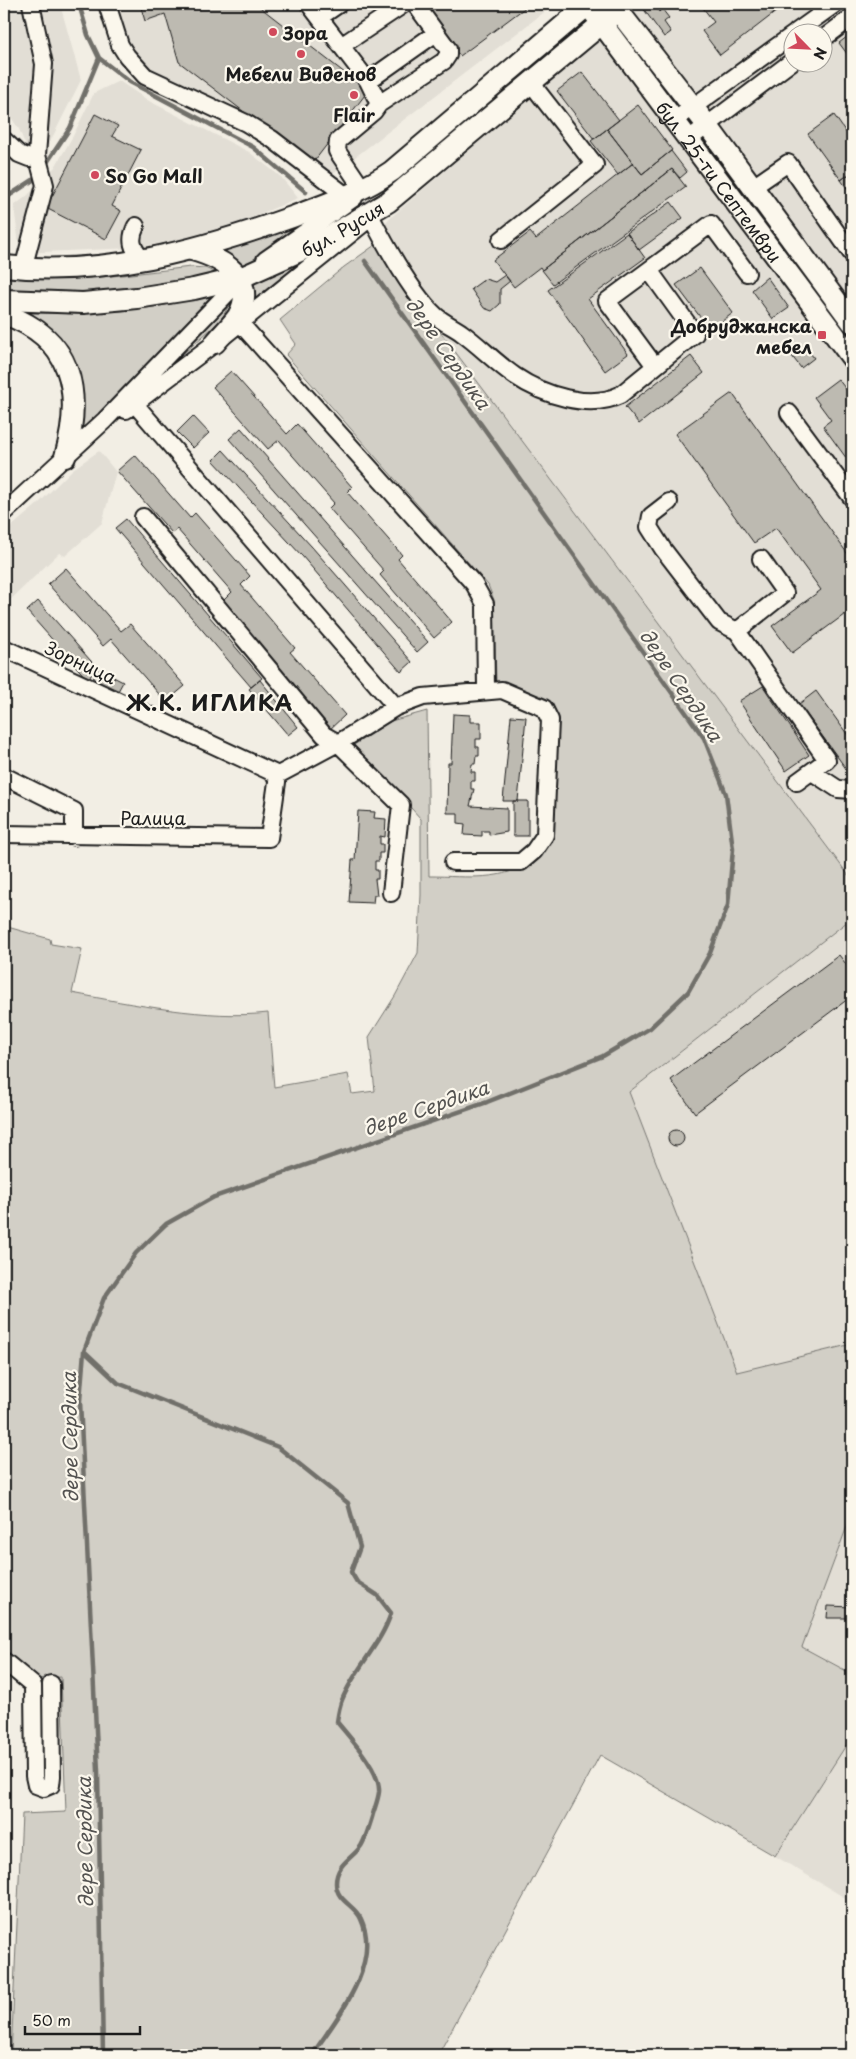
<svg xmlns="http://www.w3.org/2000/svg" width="856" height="2059" font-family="'Playpen Sans',sans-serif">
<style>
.built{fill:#e2ded5;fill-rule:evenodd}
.green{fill:#d2cfc6;stroke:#777671}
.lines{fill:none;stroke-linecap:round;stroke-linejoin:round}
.stream{stroke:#716f6b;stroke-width:4.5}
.building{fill:#bdbab1;stroke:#1c1c1c}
.minor-casing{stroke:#1c1c1c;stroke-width:20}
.major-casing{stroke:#1c1c1c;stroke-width:24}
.minor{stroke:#fbf7ec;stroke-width:16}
.major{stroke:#fbf7ec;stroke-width:20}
.poi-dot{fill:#d1495b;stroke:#fbf7ec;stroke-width:2}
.labels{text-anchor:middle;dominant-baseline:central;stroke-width:4.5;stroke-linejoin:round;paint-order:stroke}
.poi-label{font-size:18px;font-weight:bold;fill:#1c1c1c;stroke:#fbf7ec;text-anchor:start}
.street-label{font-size:18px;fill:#1c1c1c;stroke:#fbf7ec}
.water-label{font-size:19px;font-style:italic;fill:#545351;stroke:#fbf7ec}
.district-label{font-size:22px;font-weight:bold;letter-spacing:1px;fill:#1c1c1c;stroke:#fbf7ec}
</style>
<rect width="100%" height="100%" fill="#f2eee4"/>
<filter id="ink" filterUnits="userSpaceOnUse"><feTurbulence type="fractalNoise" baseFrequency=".02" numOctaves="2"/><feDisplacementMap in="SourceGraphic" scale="10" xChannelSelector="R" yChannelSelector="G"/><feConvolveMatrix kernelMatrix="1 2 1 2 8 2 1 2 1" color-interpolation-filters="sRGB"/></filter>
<g filter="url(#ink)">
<path class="built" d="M4 4H60L81 80 44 154H29L19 129 4 107Z
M96 4H548L551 7 320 184 296 161 139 69 112 48Z
M632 4H852V880L375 245 382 225 634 8ZM794 32H824V62H794Z
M119 81 149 101 249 152 281 177 298 198 220 231 196 237 133 248 20 253 14 206 28 195 55 167 73 136 94 93Z
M99 451 116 472 102 523 65 556 59 553 4 606V533L38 504 73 469Z
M852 918V1344L737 1372 629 1092Z
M852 1513V1674L802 1647Z
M852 1736V1902L775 1856Z"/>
<path class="green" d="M333 205 241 268 212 250Z
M327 245 247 310V284Z
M375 245 852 880V918L629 1092 737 1372 852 1344V1513L802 1647 852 1674V1736L775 1856 600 1755 438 2055H11L22 1814 66 1812 61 1677 37 1679 4 1652V926L50 939 51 944 82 949 72 993C131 1004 209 1020 268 1013L274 1087 348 1074 352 1094 375 1091 369 1037 395 996 418 953 421 895V819L354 745 391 721 427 711 429 876C469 876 501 883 535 859L553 715 496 683 494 600 488 585 286 355 296 344 280 320 344 267Z
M191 267 205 268 220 275 154 288 96 294 4 293V277C68 284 128 274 191 267Z
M215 292 98 415 88 425 82 427 79 424 65 348 52 331 27 313C89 314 156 313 215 292Z
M227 304 229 305 221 320 138 394Z"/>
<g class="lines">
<path class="stream" d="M99 58 130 82 253 147 306 192
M44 167 70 128 99 58 88 35 79 4
M4 199 33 180 38 173
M84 1351 118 1383 278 1447 348 1503 360 1547 351 1572 357 1582 377 1595 391 1613C381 1645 355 1668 342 1700 339 1707 338 1715 337 1722 350 1738 381 1771 379 1792 378 1800 375 1807 373 1814 370 1824 366 1838 361 1846 352 1859 336 1864 336 1883 336 1901 355 1905 361 1919 382 1965 336 2019 312 2055
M103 2055 98 1771 80 1401 84 1351 104 1298 136 1253 166 1224 214 1197 487 1102 603 1056 650 1028 688 992 710 953 728 905 733 849 726 794 704 738 365 261"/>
</g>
<path class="building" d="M140 4H256L368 91 312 164 179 62 165 14 145 21Z
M422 4H530L460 56Z
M640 4H654L659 12 662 9 669 18 664 22 671 32 664 37Z
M700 4H786L720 55 702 31 714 22Z
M852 33V58L851 59 839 43Z
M582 72 619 120 594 139 557 91Z
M638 105 672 150 642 174 607 129Z
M95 114 118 126 112 136 141 150 112 206 121 211 106 239 46 208Z
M834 115 852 141V172L841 180 808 134Z
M607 129 633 163 618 175 591 141Z
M671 151 687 172 680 178 672 169 542 270 540 267 514 287 493 260 530 232 536 239 633 163 642 174Z
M672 169 686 187 553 284 542 270Z
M852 172V195L841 180Z
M671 202 683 218 639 250 627 233Z
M627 233 645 258 588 299 628 354 605 371 548 290Z
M700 268 733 313 710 330 676 285Z
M505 275 510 281 500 289V304L492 311 484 308 471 289 485 279 495 282Z
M767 277 789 308 773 319 752 290Z
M804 345 814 358 801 368 791 355Z
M691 356 704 373 639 424 625 407Z
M231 371 287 434 297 424 352 487 347 492 402 555 398 559 452 622 434 638 380 575 384 571 329 508 334 503 279 440 268 449 213 387Z
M838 379 852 397V466L823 426 831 420 814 397Z
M732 393 852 560V609L792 653 772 626 821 590 776 528 754 543 675 434Z
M193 416 209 433 193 448 177 432Z
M241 428 428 642 417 652 229 439Z
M223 450 312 547 412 662 401 672 302 556 213 460Z
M135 455 190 518 195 513 250 576 241 585 295 648 290 652 345 715 328 731 273 669 277 664 223 601 232 592 177 529 172 533 117 471Z
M126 519 262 678 251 687 115 528Z
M66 568 121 631 130 624 185 686 166 702 111 639 103 646 48 584Z
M38 601 98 669 87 679 27 611Z
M98 669 123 682 117 693 92 681Z
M260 680 298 727 288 735 249 689Z
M763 686 809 755 786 771 739 701Z
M816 691 852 741V766L847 770 799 704Z
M453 714 470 715V722H481V739H476V747H479V756H476L475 764H472L471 772H475V781H471V789H474L470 806 507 808V832L489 835V831H482V836L464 835 465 824 458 823V813H447L448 763H451Z
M511 716 526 717 518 801H503Z
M513 801H528V836H513Z
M358 811 375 812 374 818 386 819 385 837 380 836V844H383V853H379V861H375V870H378V879H375L377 895H374L373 903 349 902 352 860H355Z
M839 955 852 972V996L695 1113 671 1080Z
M668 1138a8 8 0 1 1 16 0a8 8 0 1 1-16 0Z
M828 1606 852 1607V1618H827Z"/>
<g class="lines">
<defs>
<path id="minor" d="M107 4 120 45 127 56 145 76 246 123 272 139 345 195
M309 4 368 81 379 104 374 111 338 141 337 151 362 188
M320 17 339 4
M796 32 835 4
M824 38 852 17
M341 46 404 4
M368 81 436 33
M379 104 444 61 448 55V49L415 4
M675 120 794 34
M689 139 794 60
M4 140 19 154 29 158 37 155
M753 187 788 163 852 254
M371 217C386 246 413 295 436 316 444 323 454 327 462 333 480 346 496 363 515 376 543 395 589 410 620 395L695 334 649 270 711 224 747 273
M136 226C129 240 132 249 143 260
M501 240 595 165 538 92 532 80
M265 260 354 198
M23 269 45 185 37 155 44 64 31 4
M649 270 607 301 655 366
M240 323 474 584 485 604 486 690
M134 403 396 707
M126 410 215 343 364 223
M789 413 852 498
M669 502 651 516 649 527 663 549 719 622 737 631 785 593 761 559
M4 513 105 420 244 276
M143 517 324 735 338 743 401 805 391 893
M737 631 827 760 797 782
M4 648 278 775 269 838 4 834
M812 772 838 789 852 790
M278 775 338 743 396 707 423 697 502 690 544 708 550 720 545 835 534 851 521 862H453
M4 776 74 811V837
M4 1661 33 1685 34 1776 36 1785 44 1788 51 1785 52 1776 51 1684"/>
<g id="major">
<path d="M613 4 707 125 852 322"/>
<path id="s1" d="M594 13 852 358"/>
<path d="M192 250C222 258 259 279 238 316 232 325 222 334 215 343"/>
<path d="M4 266C103 277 200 250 292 217 326 204 362 192 392 171L589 4"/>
<path id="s2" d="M4 300 83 303 137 298 194 289 240 278 318 243 388 202 618 10"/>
<path d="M4 314C73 338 83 392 65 457"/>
</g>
</defs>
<use href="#minor" class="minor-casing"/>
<use href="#major" class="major-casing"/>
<use href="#minor" class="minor"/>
<use href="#major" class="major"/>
</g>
</g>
<g class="poi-dot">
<circle cx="273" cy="32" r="5"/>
<circle cx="301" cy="54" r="5"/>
<circle cx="354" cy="95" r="5"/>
<circle cx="95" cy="175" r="5"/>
<rect x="817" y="330" width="10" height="10" rx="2.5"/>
</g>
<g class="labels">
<g class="poi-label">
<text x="283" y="32">Зора</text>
<text x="301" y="73" text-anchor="middle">Мебели Виденов</text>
<text x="354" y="114" text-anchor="middle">Flair</text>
<text x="105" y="175">So Go Mall</text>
<text x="812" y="325" text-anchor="end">Добруджанска<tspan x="812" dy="21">мебел</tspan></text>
</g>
<g class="street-label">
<text stroke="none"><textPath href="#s1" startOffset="210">бул. 25-ти Септември</textPath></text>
<text stroke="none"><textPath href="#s2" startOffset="352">бул. Русия</textPath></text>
<text transform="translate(81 662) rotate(25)">Зорница</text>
<text x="153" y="817">Ралица</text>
</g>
<g class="water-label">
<text transform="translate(449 353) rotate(55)">дере Сердика</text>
<text transform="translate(682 685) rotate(56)">дере Сердика</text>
<text transform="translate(426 1107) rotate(-19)">дере Сердика</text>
<text transform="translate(69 1437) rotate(-91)">дере Сердика</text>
<text transform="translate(84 1842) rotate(-91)">дере Сердика</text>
</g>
<g class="district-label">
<text x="210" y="701">Ж.К. ИГЛИКА</text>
</g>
</g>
<rect width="856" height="2059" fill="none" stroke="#fbf7ec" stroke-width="20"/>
<rect x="10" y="10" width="836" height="2039" fill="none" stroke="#1c1c1c" stroke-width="2" filter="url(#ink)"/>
<g transform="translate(808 48) rotate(114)"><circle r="24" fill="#fbf7ec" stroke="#a29f99"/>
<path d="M0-4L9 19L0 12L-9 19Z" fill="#d1495b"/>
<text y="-8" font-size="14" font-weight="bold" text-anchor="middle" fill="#1c1c1c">N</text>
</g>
<path d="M25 2026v8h115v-8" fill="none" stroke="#1c1c1c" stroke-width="2.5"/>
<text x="32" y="2026" font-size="15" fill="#1c1c1c" stroke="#fbf7ec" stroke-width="4" paint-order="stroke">50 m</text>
</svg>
